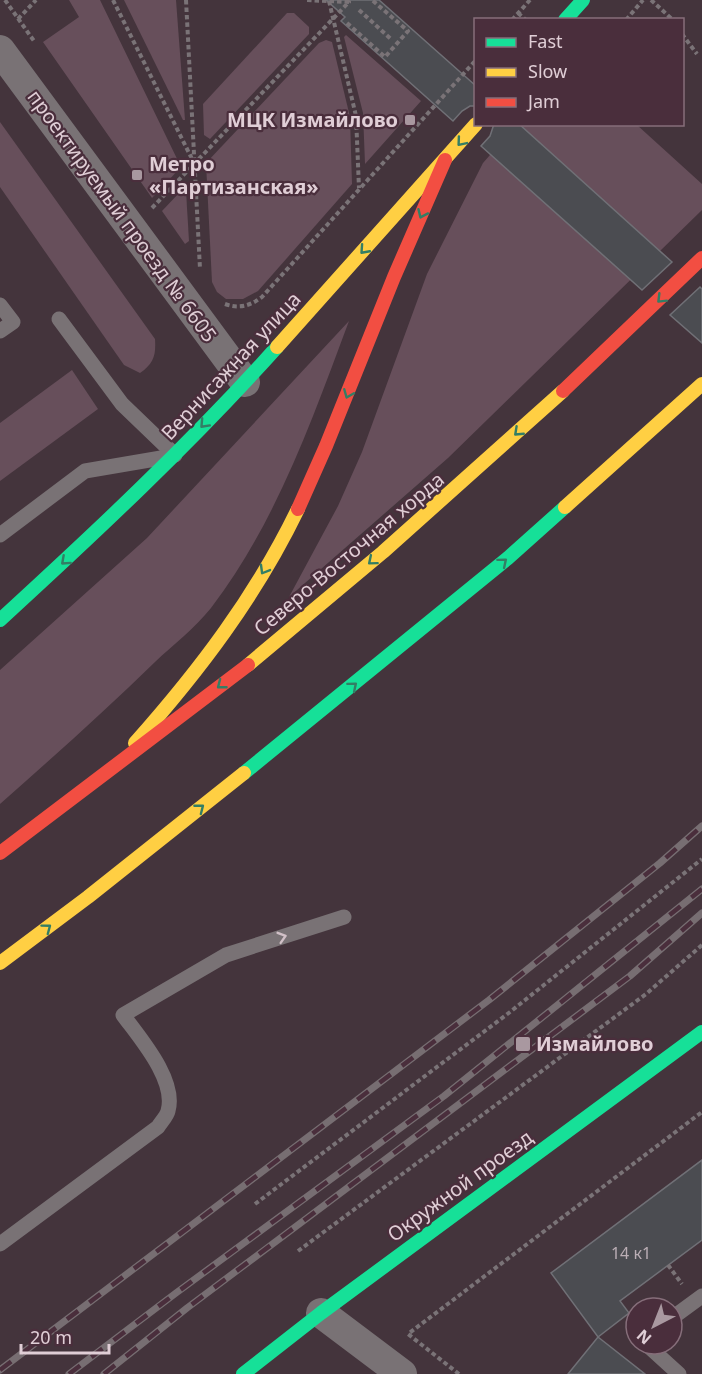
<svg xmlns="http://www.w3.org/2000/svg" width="702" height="1374" viewBox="0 0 702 1374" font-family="'Noto Sans',sans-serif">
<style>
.green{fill:#674f5b}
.building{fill:#4b4c51;stroke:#707076;stroke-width:1.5}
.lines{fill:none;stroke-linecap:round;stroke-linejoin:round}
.path{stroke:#7a7377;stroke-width:4;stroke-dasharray:4.5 3;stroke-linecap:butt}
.lane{stroke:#797275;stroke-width:15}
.street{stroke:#797275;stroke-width:30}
.fast{stroke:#16e098;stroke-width:14}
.slow{stroke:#ffcf43;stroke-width:14}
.jam{stroke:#f24e42;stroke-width:14}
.rail-casing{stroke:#776e72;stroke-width:7}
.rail{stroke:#4a2e3c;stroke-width:4.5;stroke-dasharray:14;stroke-linecap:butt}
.oneway{stroke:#337e65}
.oneway2{stroke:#d1c0c7}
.poi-dot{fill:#a998a0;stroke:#4a2e3c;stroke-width:2}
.labels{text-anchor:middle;stroke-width:4.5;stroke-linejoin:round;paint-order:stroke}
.number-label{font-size:16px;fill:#bbaeb5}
.poi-label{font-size:20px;font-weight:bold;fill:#e0ced6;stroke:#4a2e3c;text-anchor:start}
.street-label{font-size:20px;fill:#e0ced6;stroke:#4a2e3c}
</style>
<rect width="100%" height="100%" fill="#44343c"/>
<g class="green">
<path d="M69,0H100L181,167L152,198L43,42L79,17Z"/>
<path d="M124,0H176L185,120H183Z"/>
<path d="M287,13H294L309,27V34L210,139L204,135L203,104Z"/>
<path d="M346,35L421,101L365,164L363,113L344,37Z"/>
<path d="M326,40L332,42L350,117L352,184L258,291L243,299H226L217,292L212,282L206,163L319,43Z"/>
<path d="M0,122L155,339C156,355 154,363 140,373L124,365L0,187Z"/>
<path d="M516,125H637L702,184V210L448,458L289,597L338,506L362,452L427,274L483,163Z"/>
<path d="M186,191L189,241L185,244L162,211L180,192Z"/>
<path d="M349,321C312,420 276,523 211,608C195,628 173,645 155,662C105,711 53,757 0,804V670L147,538Z"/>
<path d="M72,370L98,409L0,481V423Z"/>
</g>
<g class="building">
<path d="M326,0H379L476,86V106H470L462,111L453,121L341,21L345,17Z"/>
<path d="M494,124H519L672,262L642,290L481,146L490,136Z"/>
<path d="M700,287L702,289V343L670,315Z"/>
<path d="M702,1160V1240L620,1301L629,1313L598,1337L551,1273Z"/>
<path d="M598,1337L645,1374H568Z"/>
</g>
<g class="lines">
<g class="path">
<path d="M5,0L34,41"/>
<path d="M113,0L193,161"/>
<path d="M186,0L200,269"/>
<path d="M651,0L673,20"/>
<path d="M329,1L356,116L359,188"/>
<path d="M359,10L392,40"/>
<path d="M518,13L526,20"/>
<path d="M18,19L36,0"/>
<path d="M512,20L530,0"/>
<path d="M626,20L643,0"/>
<path d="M347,23L385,57L408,31L372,0"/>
<path d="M682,34L697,54"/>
<path d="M152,208L349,2L305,0"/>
<path d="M225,304C239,309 250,306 262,297L476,60"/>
<path d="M255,1204L510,1012L702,859"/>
<path d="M298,1251L646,994L702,945"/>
<path d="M668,1265L682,1284"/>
<path d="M459,1374L408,1334L702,1112"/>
</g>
<g class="lane">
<path d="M0,305L13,322L0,331"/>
<path d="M59,319L122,404L175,455"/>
<path d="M0,535L85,471L167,457"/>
<path d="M0,1244L158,1127C161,1122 167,1116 168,1111C177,1080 139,1037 123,1015L226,955L344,917"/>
<path d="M672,1318L702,1296"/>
<path d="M646,1344L679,1374"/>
</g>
<g class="street">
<path d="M0,50L245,382"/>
<path d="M321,1313L402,1374"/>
</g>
<g class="fast">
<path d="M565,20L583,0"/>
<path d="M0,620C96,532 190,444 277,347"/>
<path d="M244,773L508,558L565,507"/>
<path d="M243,1374L321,1313L702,1032"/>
</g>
<g class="slow">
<path d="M277,347L476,124"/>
<path d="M565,507L702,384"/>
<path d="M248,665L383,552L563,391"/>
<path d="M135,743C199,671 256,596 298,509"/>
<path d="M0,963L88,897L244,773"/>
</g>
<g class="jam">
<path d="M563,391L702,258"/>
<path d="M298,509L326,446L394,277L445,160"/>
<path d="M0,853L248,665"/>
</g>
<defs>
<g id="rail">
<path d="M0,1370L489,1000L660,863L702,826"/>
<path d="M69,1374L176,1293L444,1096L702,889"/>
<path d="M104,1374L187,1308L630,976L702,913"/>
</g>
</defs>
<use href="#rail" class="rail-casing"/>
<use href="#rail" class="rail"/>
</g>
<defs><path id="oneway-chevron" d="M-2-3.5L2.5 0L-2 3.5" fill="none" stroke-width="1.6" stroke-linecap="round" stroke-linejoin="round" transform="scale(1.5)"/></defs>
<g class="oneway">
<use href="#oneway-chevron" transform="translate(461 142) rotate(130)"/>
<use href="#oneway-chevron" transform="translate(422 214) rotate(114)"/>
<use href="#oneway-chevron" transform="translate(364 250) rotate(132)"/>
<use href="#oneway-chevron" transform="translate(661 299) rotate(135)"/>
<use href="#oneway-chevron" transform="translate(348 394) rotate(112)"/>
<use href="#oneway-chevron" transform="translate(204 424) rotate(133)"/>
<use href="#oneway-chevron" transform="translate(518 432) rotate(137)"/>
<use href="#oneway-chevron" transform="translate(65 561) rotate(138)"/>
<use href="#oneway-chevron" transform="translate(372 561) rotate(140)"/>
<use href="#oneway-chevron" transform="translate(503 562) rotate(-40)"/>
<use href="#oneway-chevron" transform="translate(264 570) rotate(120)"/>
<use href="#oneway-chevron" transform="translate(221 685) rotate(142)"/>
<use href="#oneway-chevron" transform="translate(353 686) rotate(-40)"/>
<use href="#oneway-chevron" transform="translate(200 808) rotate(-38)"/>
<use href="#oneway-chevron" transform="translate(47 928) rotate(-37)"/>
</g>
<use class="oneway2" href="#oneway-chevron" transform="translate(282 937) rotate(-17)"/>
<g class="poi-dot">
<rect x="404" y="114" width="12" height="12" rx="3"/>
<rect x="131" y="169" width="12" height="12" rx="3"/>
<rect x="515" y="1036" width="16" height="16" rx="3"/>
</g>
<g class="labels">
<g class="number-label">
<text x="631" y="1259">14 к1</text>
</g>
<g class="poi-label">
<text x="398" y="127" text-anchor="end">МЦК Измайлово</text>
<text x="149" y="171">Метро<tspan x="149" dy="23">«Партизанская»</tspan></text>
<text x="536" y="1051">Измайлово</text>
</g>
<g class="street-label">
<text transform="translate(122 216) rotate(54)" y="7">проектируемый проезд № 6605</text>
<text transform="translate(231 366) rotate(-47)" y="7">Вернисажная улица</text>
<text transform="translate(349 554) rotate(-40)" y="7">Северо-Восточная хорда</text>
<text transform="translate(460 1186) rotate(-36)" y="7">Окружной проезд</text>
</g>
</g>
<rect x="474" y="18" width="210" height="108" fill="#4a2e3c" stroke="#866e7a" stroke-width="1.5"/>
<rect x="486" y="38" width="30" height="9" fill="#16e098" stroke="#866e7a" stroke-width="1.5"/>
<text x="528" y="48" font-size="18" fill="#e0ced6">Fast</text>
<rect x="486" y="68" width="30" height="9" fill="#ffcf43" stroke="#866e7a" stroke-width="1.5"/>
<text x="528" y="78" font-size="18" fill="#e0ced6">Slow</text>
<rect x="486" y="98" width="30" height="9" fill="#f24e42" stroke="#866e7a" stroke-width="1.5"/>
<text x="528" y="108" font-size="18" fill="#e0ced6">Jam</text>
<g transform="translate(654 1326) rotate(222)"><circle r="28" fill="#4a2e3c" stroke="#866e7a" stroke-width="1.5"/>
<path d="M0-4.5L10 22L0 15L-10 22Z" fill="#a998a0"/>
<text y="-9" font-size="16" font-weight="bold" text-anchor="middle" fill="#e0ced6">N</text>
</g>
<path d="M21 1344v9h88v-9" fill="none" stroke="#e0ced6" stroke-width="3"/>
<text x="30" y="1344" font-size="18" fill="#e0ced6" stroke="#4a2e3c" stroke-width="4.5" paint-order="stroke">20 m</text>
</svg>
